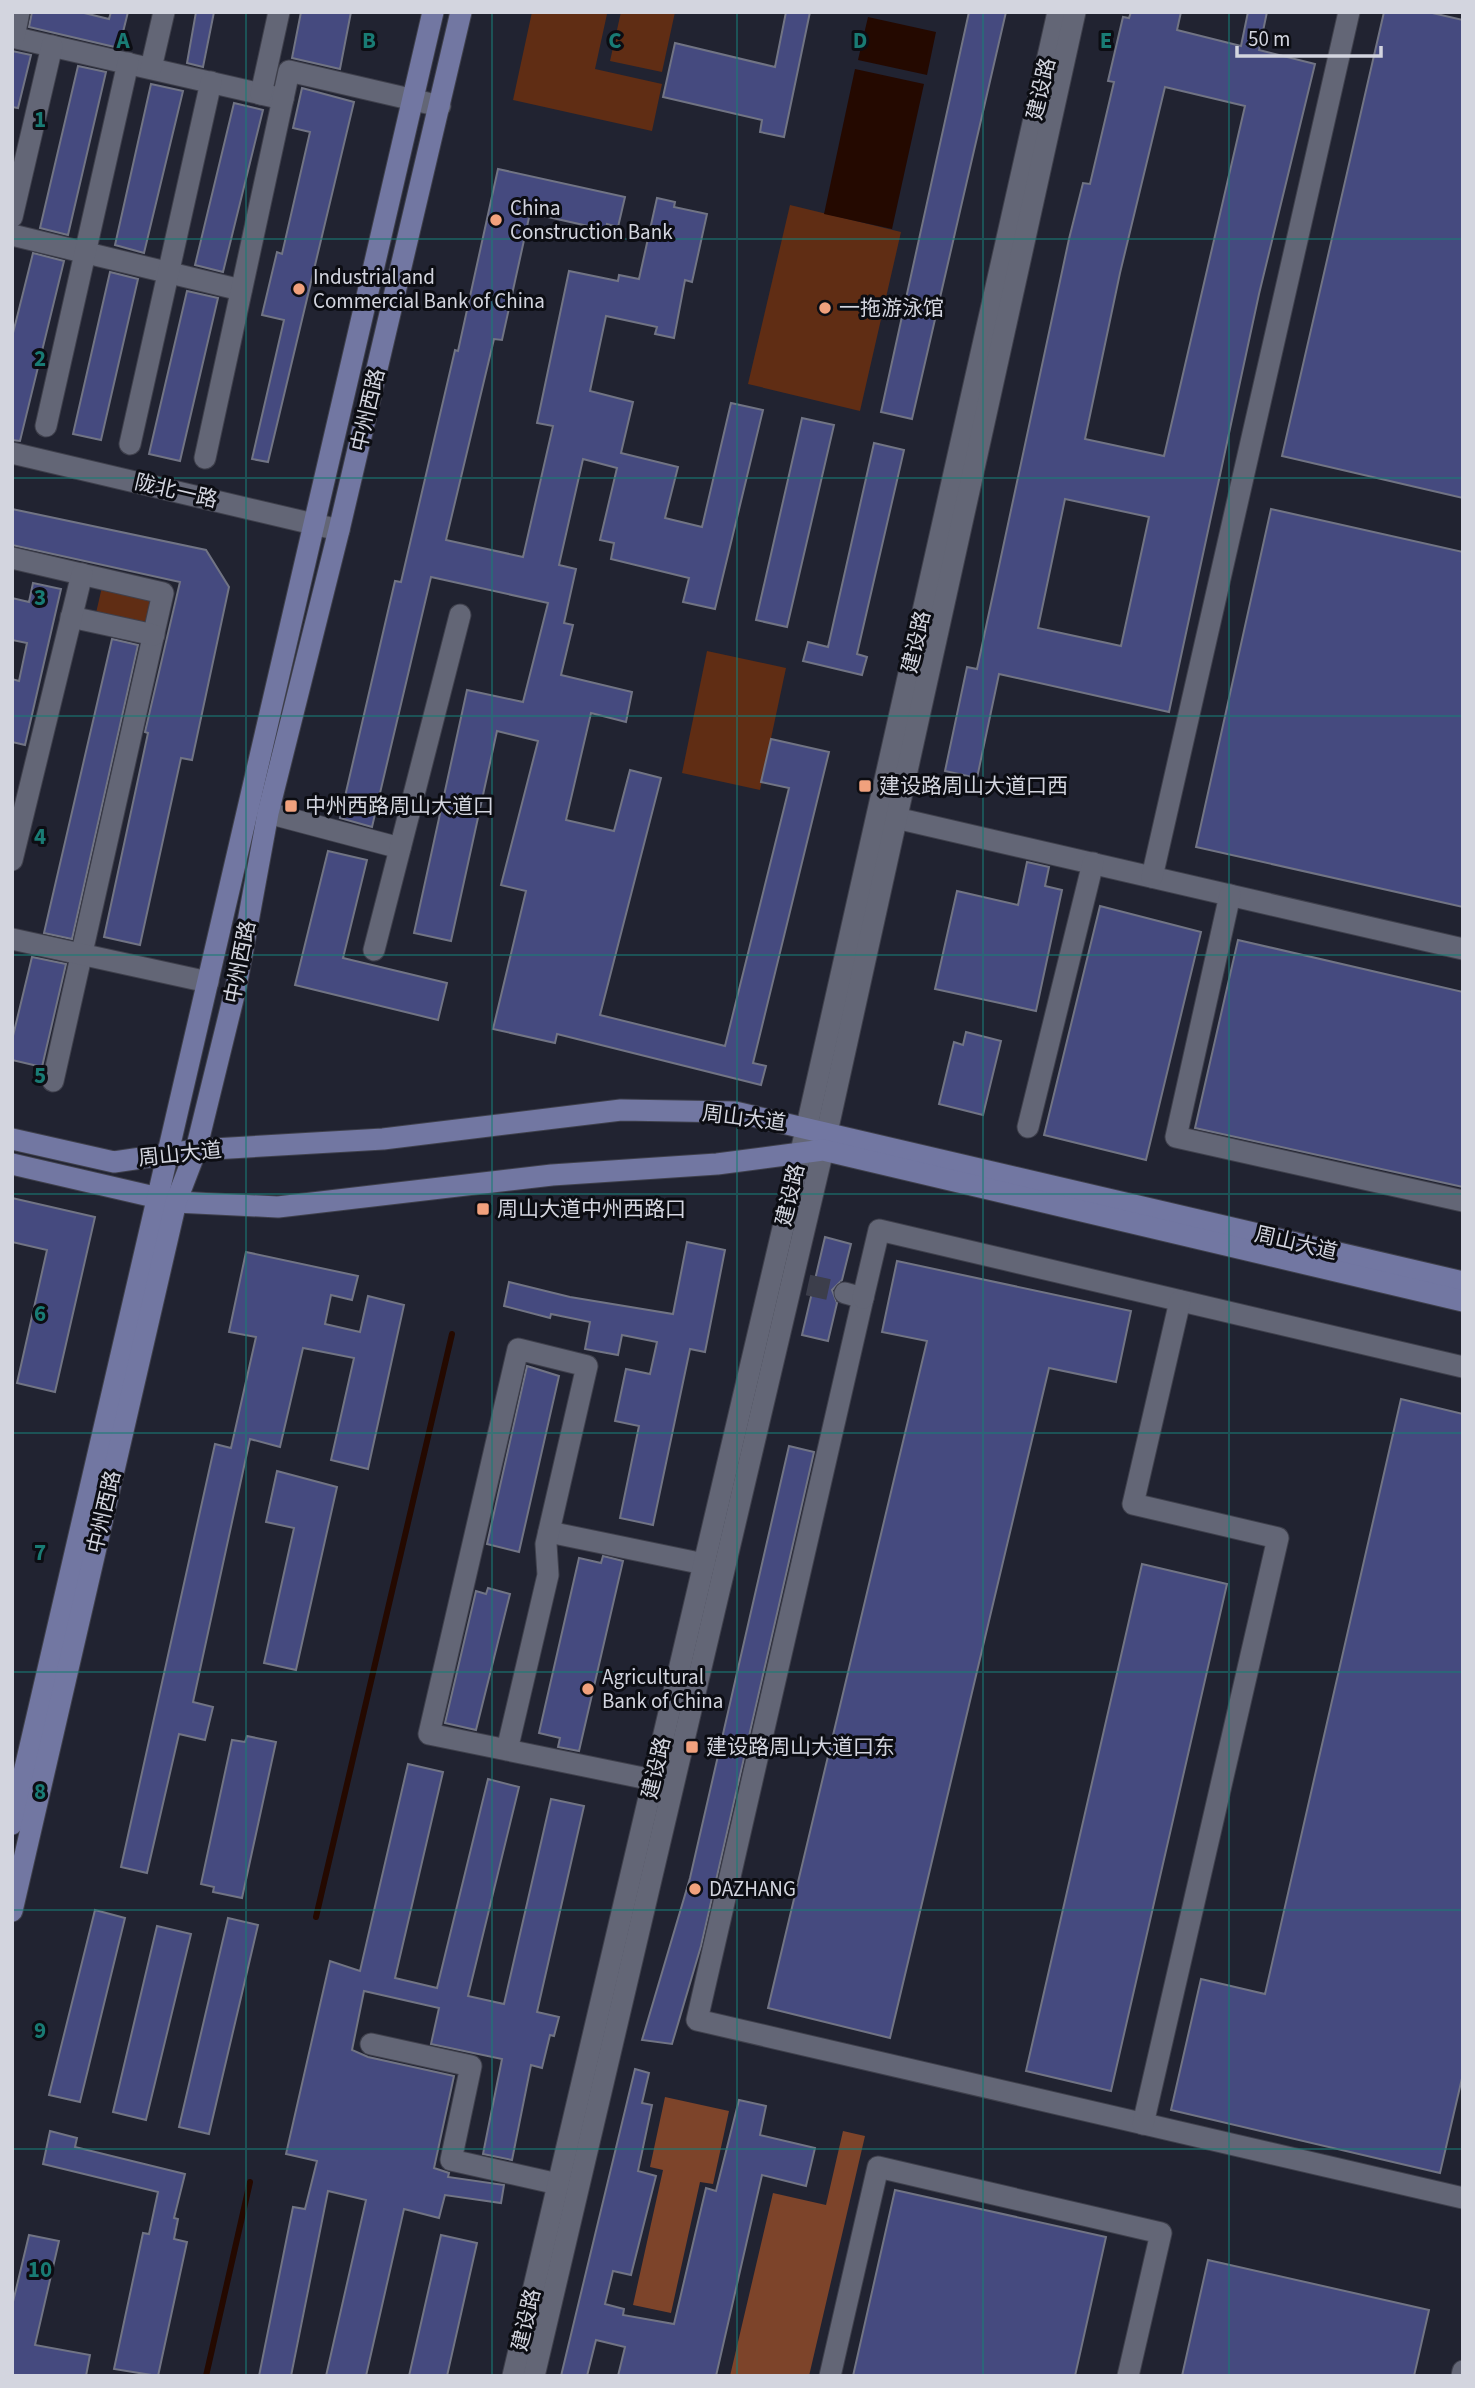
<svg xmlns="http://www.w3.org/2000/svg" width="1475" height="2388" viewBox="0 0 1475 2388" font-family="'Source Sans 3','Noto Sans SC',sans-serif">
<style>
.green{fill:#602d14}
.forest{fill:#7d442a}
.water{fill:#240900}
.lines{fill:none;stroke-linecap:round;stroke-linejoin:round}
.stream{stroke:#240900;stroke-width:6}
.building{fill:#454a7f;stroke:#717484;stroke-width:2;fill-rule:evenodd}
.minor-tunnel{stroke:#3c3e4b;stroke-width:21;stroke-dasharray:21 10;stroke-linecap:butt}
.minor-casing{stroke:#3f404c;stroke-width:23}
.major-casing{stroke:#3f404c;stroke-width:23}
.minor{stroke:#636676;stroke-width:21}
.major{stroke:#7277a2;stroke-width:21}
.grid{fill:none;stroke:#197b74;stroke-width:2;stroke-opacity:0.55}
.poi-dot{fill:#f1a17d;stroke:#0c0d13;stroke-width:2.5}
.labels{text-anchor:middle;stroke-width:6;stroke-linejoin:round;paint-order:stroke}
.street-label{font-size:21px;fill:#d3d5df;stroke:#0c0d13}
.poi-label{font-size:21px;fill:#d3d5df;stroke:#0c0d13;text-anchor:start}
.grid-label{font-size:23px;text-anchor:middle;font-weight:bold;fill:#197b74;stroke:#0c0d13;stroke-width:6;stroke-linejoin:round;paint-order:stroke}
</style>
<rect width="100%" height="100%" fill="#212331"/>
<g class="green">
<path d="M532,12L607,14L595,69L662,84L652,131L513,100Z"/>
<path d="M621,12H675L662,72L610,61Z"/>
<path d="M790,205L901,232L860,411L748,384Z"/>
<path d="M102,587L151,598L145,625L96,613Z"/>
<path d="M707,651L786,668L760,790L682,773Z"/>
</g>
<g class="forest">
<path d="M665,2097L729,2111L713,2184L700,2182L671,2313L633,2305L663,2170L650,2167Z"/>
<path d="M843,2131L865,2136L809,2376H730L773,2193L826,2205Z"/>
</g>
<g class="water">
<path d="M868,17L936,32L927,75L858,60Z"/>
<path d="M855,69L924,84L892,229L824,214Z"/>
</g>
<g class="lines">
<g class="stream">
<path d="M316,1917L452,1334"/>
<path d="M206,2376L250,2182"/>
</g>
</g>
<g class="building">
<path d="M32,12H80L109,19L111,12H128L119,48L29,27Z"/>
<path d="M196,12H214L203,67L187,63Z"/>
<path d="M301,12H351L340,69L292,58Z"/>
<path d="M786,12H810L784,137L760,132L762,120L663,97L675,43L775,67Z"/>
<path d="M969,12H1006L912,419L881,412Z"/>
<path d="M1131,12H1181L1177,30L1241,46L1248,12H1267L1259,50L1315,64L1259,294L1169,712L999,674L977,778L945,771L967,667L977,669L1069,239L1083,183L1090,184L1114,82L1108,81L1123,17L1129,18ZM1165,87L1245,106L1164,456L1085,439L1120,273ZM1065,499L1149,517L1121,646L1038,628Z"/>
<path d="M1384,12H1428L1463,20V498L1282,456Z"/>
<path d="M12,51L31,55L18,108L12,107Z"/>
<path d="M78,66L106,72L68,235L40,228Z"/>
<path d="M151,84L183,91L144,253L115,245Z"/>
<path d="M302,88L354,102L268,462L252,459L284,320L262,315L277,252L282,254L310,132L293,128Z"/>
<path d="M234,103L263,110L223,272L195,265Z"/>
<path d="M498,169L625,197L618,227L607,224L606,230L530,213L502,340L494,339L446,540L523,557L553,426L537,423L569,271L618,281L619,275L639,279L657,198L675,202L674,207L707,214L692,282L685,280L674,338L655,334L657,327L606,316L590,391L633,402L621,453L678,467L665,518L702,527L731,403L763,410L715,609L683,602L689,578L611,559L614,543L600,540L617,468L583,459L559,565L576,569L564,623L573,625L561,675L632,692L626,722L591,713L566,820L614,831L630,770L661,778L600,1015L725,1046L789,788L761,782L771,739L829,752L753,1063L766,1066L761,1085L557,1034L555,1043L493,1029L526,891L501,885L538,741L497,731L451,941L414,933L467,690L523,702L548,603L431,577L372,827L340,818L395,581L401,582L455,350L458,351Z"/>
<path d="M33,253L64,261L20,441L12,440V337Z"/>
<path d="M110,272L138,279L101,440L73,434Z"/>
<path d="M187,291L218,298L180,461L149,454Z"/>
<path d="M802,418L834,425L787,627L756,620Z"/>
<path d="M874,443L904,450L857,654L867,657L862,675L803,661L808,642L828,647Z"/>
<path d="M12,509L206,550L229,587L192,760L181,758L140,945L104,937L148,733L145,732L180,582L12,545Z"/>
<path d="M1271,509L1463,552V907L1196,847Z"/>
<path d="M33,583L61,589L25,745L12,742V679L19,681L27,643L12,640V598L29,602Z"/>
<path d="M112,639L138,645L72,939L44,933Z"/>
<path d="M328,851L367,860L343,958L447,983L438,1020L295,985Z"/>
<path d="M1027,862L1049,867L1045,886L1062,890L1036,1011L935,989L957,891L1018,905Z"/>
<path d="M1100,906L1201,932L1146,1160L1044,1135Z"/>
<path d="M1238,940L1463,992V1187L1195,1128Z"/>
<path d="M32,957L66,964L42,1067L12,1060V1040Z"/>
<path d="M966,1032L1001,1041L983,1115L939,1104L954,1042L963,1045Z"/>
<path d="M12,1198L95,1217L55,1392L17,1383L47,1250L12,1242Z"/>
<path d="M825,1237L851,1244L842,1280L832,1290L837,1303L828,1341L802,1335Z"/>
<path d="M687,1242L725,1250L705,1352L690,1349L653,1525L620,1518L639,1426L615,1421L626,1369L650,1374L657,1342L622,1335L618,1355L585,1349L590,1322L551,1314L550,1318L504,1306L509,1282L570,1297L673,1314Z"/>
<path d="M246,1252L358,1276L352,1300L331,1295L325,1324L360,1332L368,1296L404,1305L368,1469L331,1460L354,1358L303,1348L280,1447L250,1439L193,1702L213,1707L205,1740L179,1734L147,1873L121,1867L215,1444L231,1448L256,1337L229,1332Z"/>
<path d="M897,1261L1131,1311L1116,1382L1049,1368L890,2038L768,2008L927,1341L882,1332Z"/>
<path d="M527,1366L559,1376L519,1552L487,1544Z"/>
<path d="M1401,1399L1463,1414V2074L1440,2173L1171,2110L1201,1979L1265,1994Z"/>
<path d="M789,1446L814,1452L701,1946L672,2044L642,2040L690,1878Z"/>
<path d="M277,1471L337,1487L296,1670L264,1663L294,1528L266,1522Z"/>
<path d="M603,1556L623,1561L579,1751L558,1747L560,1738L539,1733L579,1558L601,1563Z"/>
<path d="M1142,1564L1227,1584L1111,2091L1026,2071Z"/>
<path d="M488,1588L510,1594L476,1730L445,1723L476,1591L486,1594Z"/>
<path d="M247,1736L276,1742L242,1898L213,1892L214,1887L201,1884L232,1740L245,1742Z"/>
<path d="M408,1764L443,1772L395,1978L437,1988L488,1779L519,1787L468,1996L504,2004L551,1799L584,1806L537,2012L559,2017L554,2036L550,2035L542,2068L531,2065L512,2160L483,2154L502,2059L431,2044L439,2008L364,1991L352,2050L368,2057L454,2076L434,2168L449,2173L448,2177L504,2185L501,2203L445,2195L439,2218L404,2209L366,2376H326L366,2200L328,2191L291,2376H259L293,2207L305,2209L317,2161L286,2154L330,1961L360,1971Z"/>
<path d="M95,1910L125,1918L80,2102L49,2095Z"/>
<path d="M228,1918L258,1925L209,2134L179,2127Z"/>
<path d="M157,1926L191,1934L146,2120L113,2112Z"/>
<path d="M635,2069L649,2073L642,2103L652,2105L638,2171L656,2176L631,2275L613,2271L605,2304L624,2309L623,2315L674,2324L706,2188L716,2191L739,2100L766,2106L760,2135L815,2148L806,2186L762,2175L716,2376H618L625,2347L596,2340L587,2376H561Z"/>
<path d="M50,2131L77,2138L75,2147L185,2174L174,2218L178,2219L174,2239L187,2242L158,2376L114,2369L143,2233L149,2234L158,2192L43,2164Z"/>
<path d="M895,2190L1106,2237L1075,2376H853Z"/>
<path d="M29,2235L59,2241L35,2345L90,2355L86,2376H12V2306Z"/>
<path d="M441,2235L477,2243L447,2376H409Z"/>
<path d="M1208,2260L1429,2310L1414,2376H1182Z"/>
</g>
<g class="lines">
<path class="minor-tunnel" d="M808,1285L845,1293"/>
<defs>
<g id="minor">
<path d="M12,37L283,99"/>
<path d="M14,37L19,12"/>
<path d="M151,68L164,12"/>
<path d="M261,94L279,12"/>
<path d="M12,217L52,46"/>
<path d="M12,235L241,290"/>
<path d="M46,426L128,63"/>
<path d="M130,444L211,82"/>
<path d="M12,453L339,530"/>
<path d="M205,458L289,71L440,106"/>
<path d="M12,558L163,593L53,1081"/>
<path d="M71,617L154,635"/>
<path d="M268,813L400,848"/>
<path d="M883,815L1463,949"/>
<path d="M12,860L82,574"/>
<path d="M1152,877L1349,12"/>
<path d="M1230,895L1176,1137L1463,1201"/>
<path d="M12,939L208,982"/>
<path d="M374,950L460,615"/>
<path d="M1028,1127L1093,863"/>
<path d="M845,1293L863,1298L697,2020L1463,2198"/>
<path d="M863,1298L879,1230L1463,1367"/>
<path d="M549,1532L704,1564"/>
<path d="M507,1750L548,1575L546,1544L587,1366L518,1349L429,1734C504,1749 578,1765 653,1780"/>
<path d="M371,2044L471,2066L451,2160L558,2184"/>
<path d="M1143,2124L1278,1538L1133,1504L1180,1301"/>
<path d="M513,2376L807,1126L1058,12"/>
<path d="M534,2376L823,1150L1075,12"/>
<path d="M830,2376L878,2167L1161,2233L1128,2376"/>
<path d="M1462,2376L1463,2371"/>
</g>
<g id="major">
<path d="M12,1139L114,1162L196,1150L383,1139L621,1110L735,1112L1463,1282"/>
<path d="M12,1164L176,1202L278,1207L552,1175L717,1164L823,1150L1463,1301"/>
<path d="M12,1824L433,12"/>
<path d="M12,1911L176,1202L196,1150L236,987L268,813L339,530L461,12"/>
</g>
</defs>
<use href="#minor" class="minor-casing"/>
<use href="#major" class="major-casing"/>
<use href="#minor" class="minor"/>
<use href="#major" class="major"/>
</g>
<path class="grid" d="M246,12V2376M492,12V2376M737,12V2376M983,12V2376M1229,12V2376M12,239H1463M12,478H1463M12,716H1463M12,955H1463M12,1194H1463M12,1433H1463M12,1672H1463M12,1910H1463M12,2149H1463"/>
<g class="poi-dot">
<circle cx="496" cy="220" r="7"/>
<circle cx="299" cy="289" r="7"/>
<circle cx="825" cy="308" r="7"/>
<rect x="858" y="779" width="14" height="14" rx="3.5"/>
<rect x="284" y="799" width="14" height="14" rx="3.5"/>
<rect x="476" y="1202" width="14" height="14" rx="3.5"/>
<circle cx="588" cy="1689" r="7"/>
<rect x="685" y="1740" width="14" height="14" rx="3.5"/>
<circle cx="695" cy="1889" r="7"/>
</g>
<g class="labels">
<g class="street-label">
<text transform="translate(1041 89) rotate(-77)" y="7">建设路</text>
<text transform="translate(368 410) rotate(-77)" y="7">中州西路</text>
<text transform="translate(176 491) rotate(13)" y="7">陇北一路</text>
<text transform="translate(916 642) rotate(-77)" y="7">建设路</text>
<text transform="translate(240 962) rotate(-79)" y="7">中州西路</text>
<text transform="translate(744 1118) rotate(7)" y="7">周山大道</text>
<text transform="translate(180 1154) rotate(-6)" y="7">周山大道</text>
<text transform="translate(790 1195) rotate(-77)" y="7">建设路</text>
<text transform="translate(1296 1243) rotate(13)" y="7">周山大道</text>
<text transform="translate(104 1512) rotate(-77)" y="7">中州西路</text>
<text transform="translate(656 1768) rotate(-77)" y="7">建设路</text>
<text transform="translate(526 2320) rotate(-77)" y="7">建设路</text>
</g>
<g class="poi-label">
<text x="510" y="215">China<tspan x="510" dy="24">Construction Bank</tspan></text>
<text x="313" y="284">Industrial and<tspan x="313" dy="24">Commercial Bank of China</tspan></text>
<text x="839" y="315">一拖游泳馆</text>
<text x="879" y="793">建设路周山大道口西</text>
<text x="305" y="813">中州西路周山大道口</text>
<text x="497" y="1216">周山大道中州西路口</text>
<text x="602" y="1684">Agricultural<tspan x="602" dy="24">Bank of China</tspan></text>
<text x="706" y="1754">建设路周山大道口东</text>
<text x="709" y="1896">DAZHANG</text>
</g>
</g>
<g class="grid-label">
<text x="123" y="48">A</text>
<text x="369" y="48">B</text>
<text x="615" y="48">C</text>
<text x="860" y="48">D</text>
<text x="1106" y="48">E</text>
<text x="40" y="127">1</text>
<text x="40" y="366">2</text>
<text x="40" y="605">3</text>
<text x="40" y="844">4</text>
<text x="40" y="1083">5</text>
<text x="40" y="1321">6</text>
<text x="40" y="1560">7</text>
<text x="40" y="1799">8</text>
<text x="40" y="2038">9</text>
<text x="40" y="2277">10</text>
</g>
<rect width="1475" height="2388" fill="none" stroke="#d3d5df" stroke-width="28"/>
<path d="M1237 46v10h144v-10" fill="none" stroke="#d3d5df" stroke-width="3.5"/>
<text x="1248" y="46" font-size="21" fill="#d3d5df" stroke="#0c0d13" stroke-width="5" paint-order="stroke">50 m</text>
</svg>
